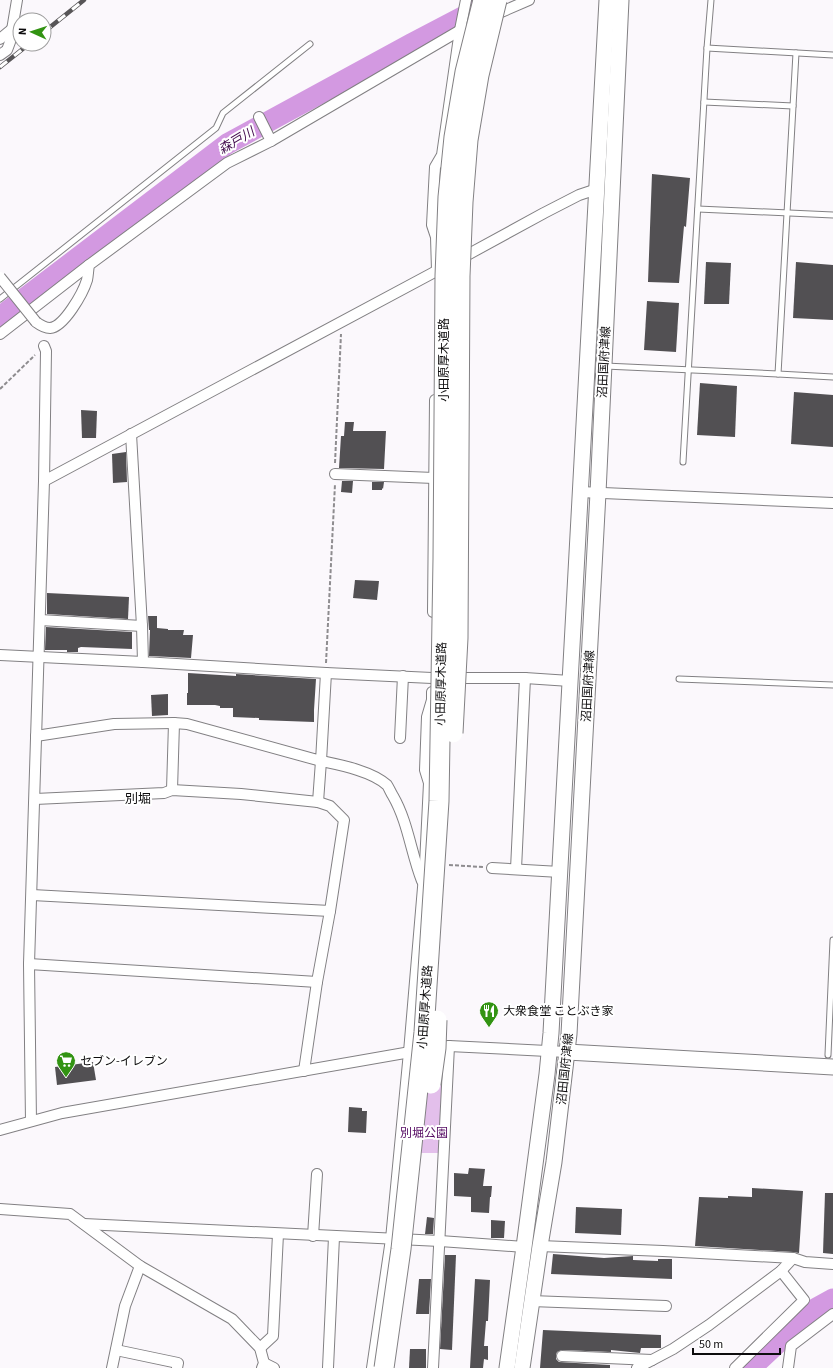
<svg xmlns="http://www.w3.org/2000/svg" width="833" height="1368" viewBox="0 0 833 1368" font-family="'Source Sans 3','Noto Sans JP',sans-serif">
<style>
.green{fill:#e3bfeb}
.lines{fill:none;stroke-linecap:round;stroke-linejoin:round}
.river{stroke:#d399e1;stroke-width:21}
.building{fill:#525053}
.lane-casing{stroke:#828083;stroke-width:7}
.street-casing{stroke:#828083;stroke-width:12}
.secondary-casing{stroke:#828083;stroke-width:17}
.path{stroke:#8e8c8f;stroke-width:2;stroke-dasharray:4 2;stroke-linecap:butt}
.lane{stroke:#fff;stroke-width:5}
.street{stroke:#fff;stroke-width:10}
.secondary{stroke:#fff;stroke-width:15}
.rail-casing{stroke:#575557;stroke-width:4.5}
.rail{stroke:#fff;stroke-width:3;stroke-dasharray:9;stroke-linecap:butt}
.street-bridge-casing{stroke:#828083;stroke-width:12;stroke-linecap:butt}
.highway-bridge-casing{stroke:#828083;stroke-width:21;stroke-linecap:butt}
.street-bridge{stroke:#fff;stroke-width:10}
.highway-bridge{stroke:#fff;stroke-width:19}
.labels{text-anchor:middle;stroke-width:4;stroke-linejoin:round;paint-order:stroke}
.street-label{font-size:12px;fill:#0d0c0d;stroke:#fff}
.poi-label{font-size:12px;fill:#0d0c0d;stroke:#fff;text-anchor:start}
.park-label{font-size:12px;fill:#540962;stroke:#fff}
.water-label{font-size:13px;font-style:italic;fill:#420c4d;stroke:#fff}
.neighbourhood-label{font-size:13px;fill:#0d0c0d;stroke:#fff}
</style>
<rect width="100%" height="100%" fill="#fbf8fc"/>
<path class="green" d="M444,1052L440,1153H405L415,1057Z"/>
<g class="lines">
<g class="river">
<path d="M0,317L227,144L411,44L495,0"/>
<path d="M751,1368L813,1310L833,1299"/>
</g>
</g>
<g class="building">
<path d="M652,174L690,178L686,227L684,226L679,283L648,282Z"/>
<path d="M706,262L731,263L729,304H704Z"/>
<path d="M796,262L833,265V320L793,318Z"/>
<path d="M647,301L679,303L676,352L644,350Z"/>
<path d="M700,383L737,386L735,437L697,435Z"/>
<path d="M794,392L833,395V447L791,444Z"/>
<path d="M81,410L97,411L96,438H82Z"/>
<path d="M345,422H354L353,431H386L384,469L339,468L341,436H344Z"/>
<path d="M126,452L127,482L113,483L112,454Z"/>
<path d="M342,481H353L352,493L341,492Z"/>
<path d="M372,482H384L383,489L382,488V490H372Z"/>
<path d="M355,580L379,581L377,600L353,598Z"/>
<path d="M47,593L129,597L128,619L47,614Z"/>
<path d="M148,616H157V628L168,629V630H184L183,635H193L191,658L149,656L150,630H149Z"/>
<path d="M46,627L132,632V649L81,647L78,648V652H67V650H45Z"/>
<path d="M188,673L236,676V674L316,679L314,710V722L259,720V718L233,717V708H220V706L215,705H187V693H188Z"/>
<path d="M168,694V715L152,716L151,695Z"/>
<path d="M93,1062L96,1080L57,1085L55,1067Z"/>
<path d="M349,1107L362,1108V1111H367L366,1133L348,1132Z"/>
<path d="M469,1168L485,1169L483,1186H492L491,1197H490L489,1213L471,1212V1197L454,1196V1173L468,1174Z"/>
<path d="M752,1188L803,1191L799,1253L793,1252L695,1246L699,1197L728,1198V1196L752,1197Z"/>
<path d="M825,1193H833V1254L823,1253Z"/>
<path d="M576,1207L622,1209L621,1235L575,1233Z"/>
<path d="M427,1217L434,1218L433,1234H425Z"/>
<path d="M491,1220L505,1221L504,1238H491Z"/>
<path d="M553,1254L604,1258L633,1256V1260L658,1261V1259H672V1279L551,1274Z"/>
<path d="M445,1255H456L452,1350L440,1349Z"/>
<path d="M419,1279H431L429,1314H416Z"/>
<path d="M475,1279L490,1280L488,1321H486L484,1346H488V1360L484,1359L483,1368H470Z"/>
<path d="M543,1330L661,1335V1348H641L640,1353L611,1350V1352L562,1350L557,1352L556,1355V1359L559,1362L610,1365V1368H540Z"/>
<path d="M410,1349H426V1368H409Z"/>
</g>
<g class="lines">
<defs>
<g id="lane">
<path d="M707,48L833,55"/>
<path d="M704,102L793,106"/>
<path d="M698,209L833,215"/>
<path d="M0,299L216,128L223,113L310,44"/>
<path d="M605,366L778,374L796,53"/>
<path d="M778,374L833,377"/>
<path d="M683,462L707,48L711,0"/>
<path d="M679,679L833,685"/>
<path d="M828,1055L833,940"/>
</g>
<g id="street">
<path d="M492,16L529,0"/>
<path d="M0,39L12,29"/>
<path d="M0,55L7,50L10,42L17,0"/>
<path d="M259,117L271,141"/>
<path d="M458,260L544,213L579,195L597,189"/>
<path d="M437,270L436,237L432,225L435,167L442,155L460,30L466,0"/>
<path d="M36,322C40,325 44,328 50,328C64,327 83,293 87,280C88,276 88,270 89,265L227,163L271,141L464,28"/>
<path d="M0,334L89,265"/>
<path d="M131,434L142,626"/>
<path d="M335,474L434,478"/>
<path d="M44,481L442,268"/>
<path d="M580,492L833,503"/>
<path d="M433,612L435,400"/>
<path d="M40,620L142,626L143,662L326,673L321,761L187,724L174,723L172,790"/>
<path d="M0,655L143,662"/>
<path d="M326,673L432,678H525L570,681"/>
<path d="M36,736L114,724L174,723"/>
<path d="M400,738L403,676"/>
<path d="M318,802L321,761C340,765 372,771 387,785C389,788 391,793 393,796C408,822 411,853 422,881"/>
<path d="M492,868L560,872"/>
<path d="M516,869L525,678"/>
<path d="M32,895L330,911L344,820L330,806L318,802L241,794L172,790L164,793L35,799"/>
<path d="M29,964L317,982"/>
<path d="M432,1049L449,1046L567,1052"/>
<path d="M304,1071L317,982L330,911"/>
<path d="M31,1121L29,964L44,481L46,351L44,346"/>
<path d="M0,1130L62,1113L416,1051"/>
<path d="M0,1209L70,1214L140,1266L232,1319L260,1348L264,1363L262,1368"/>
<path d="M84,1224L440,1241L524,1247"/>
<path d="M313,1236L317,1174"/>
<path d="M540,1246L663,1251L793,1258L805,1262L833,1264"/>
<path d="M531,1301L666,1306"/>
<path d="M260,1348L273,1336L278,1234"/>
<path d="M116,1350L178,1363L177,1368"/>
<path d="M562,1356L652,1360"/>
<path d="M264,1363L274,1368"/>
<path d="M112,1368L125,1306L140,1266"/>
<path d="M328,1368L334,1237"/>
<path d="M372,1368L391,1239L409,1052L425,864L429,783L425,770L427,717L432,700V692"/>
<path d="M433,1368L449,1046"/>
<path d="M637,1368L673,1349L709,1325L781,1271L793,1258"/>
<path d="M735,1368L804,1300L781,1271"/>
<path d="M788,1368L791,1346L833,1314"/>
</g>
<g id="secondary">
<path d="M567,1052L833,1067"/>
<path d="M507,1368L524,1247L547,1074L551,1033L607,0"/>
<path d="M522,1368L540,1246L554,1162L569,1034L598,493L621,0"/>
</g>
</defs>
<use href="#lane" class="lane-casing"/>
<use href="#street" class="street-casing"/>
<use href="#secondary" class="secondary-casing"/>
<g class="path">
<path d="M0,389L35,355"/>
<path d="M335,463L341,334"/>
<path d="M326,663L335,484"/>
<path d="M449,865L483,867"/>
</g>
<use href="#lane" class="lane"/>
<use href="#street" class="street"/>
<use href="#secondary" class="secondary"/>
<defs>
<g id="rail">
<path d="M44,32L84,0"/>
<path d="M0,67L29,44"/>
</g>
</defs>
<use href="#rail" class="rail-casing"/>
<use href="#rail" class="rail"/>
<defs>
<path id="street-bridge" d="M0,277L36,322"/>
<g id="highway-bridge">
<path d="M453,733L458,638L460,276L463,202L468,140L479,75L497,0"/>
<path d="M431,1084L436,1048L437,1020"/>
<path d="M384,1368L401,1249L424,1032L439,801L443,559L445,276L448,197L454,137L465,72L483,0"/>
</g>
</defs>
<use href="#street-bridge" class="street-bridge-casing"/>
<use href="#highway-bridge" class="highway-bridge-casing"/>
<use href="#street-bridge" class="street-bridge"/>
<use href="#highway-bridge" class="highway-bridge"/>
</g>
<defs>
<symbol id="restaurant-pin" viewBox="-11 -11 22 30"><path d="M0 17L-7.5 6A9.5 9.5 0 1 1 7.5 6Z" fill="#329312" stroke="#fff"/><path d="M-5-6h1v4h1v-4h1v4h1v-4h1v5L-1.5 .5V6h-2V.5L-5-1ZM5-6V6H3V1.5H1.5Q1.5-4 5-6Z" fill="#fff"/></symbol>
<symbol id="supermarket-pin" viewBox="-11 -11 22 30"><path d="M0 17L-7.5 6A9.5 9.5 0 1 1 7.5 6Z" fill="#329312" stroke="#fff"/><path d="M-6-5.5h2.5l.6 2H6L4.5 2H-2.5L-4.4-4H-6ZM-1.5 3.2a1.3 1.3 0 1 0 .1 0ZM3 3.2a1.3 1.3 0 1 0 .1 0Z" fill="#fff"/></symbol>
</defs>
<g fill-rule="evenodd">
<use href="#restaurant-pin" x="478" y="1000" width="22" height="30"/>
<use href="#supermarket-pin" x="55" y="1050" width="22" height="30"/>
</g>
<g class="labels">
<g class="street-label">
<text transform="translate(444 360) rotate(-90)" y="4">小田原厚木道路</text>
<text transform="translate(604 362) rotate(-87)" y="4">沼田国府津線</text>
<text transform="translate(441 684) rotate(-89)" y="4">小田原厚木道路</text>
<text transform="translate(588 686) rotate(-87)" y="4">沼田国府津線</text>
<text transform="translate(425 1007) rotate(-86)" y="4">小田原厚木道路</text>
<text transform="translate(565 1069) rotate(-84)" y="4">沼田国府津線</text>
</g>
<g class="poi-label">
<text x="503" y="1015">大衆食堂 ことぶき家</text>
<text x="80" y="1065">セブン-イレブン</text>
</g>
<g class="park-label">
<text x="424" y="1137">別堀公園</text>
</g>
<g class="water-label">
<text transform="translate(236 140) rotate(-31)" y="5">森戸川</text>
</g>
<g class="neighbourhood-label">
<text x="138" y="803">別堀</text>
</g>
</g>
<g transform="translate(32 32) rotate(273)"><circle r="19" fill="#ffffff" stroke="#9e9e9e"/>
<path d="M0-3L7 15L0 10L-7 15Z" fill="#329312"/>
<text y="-6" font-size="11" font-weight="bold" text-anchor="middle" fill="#0d0c0d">N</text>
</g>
<path d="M693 1348v6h87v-6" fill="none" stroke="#0d0c0d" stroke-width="2"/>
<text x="699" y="1348" font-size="12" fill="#0d0c0d" stroke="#ffffff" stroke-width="3" paint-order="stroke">50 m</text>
</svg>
